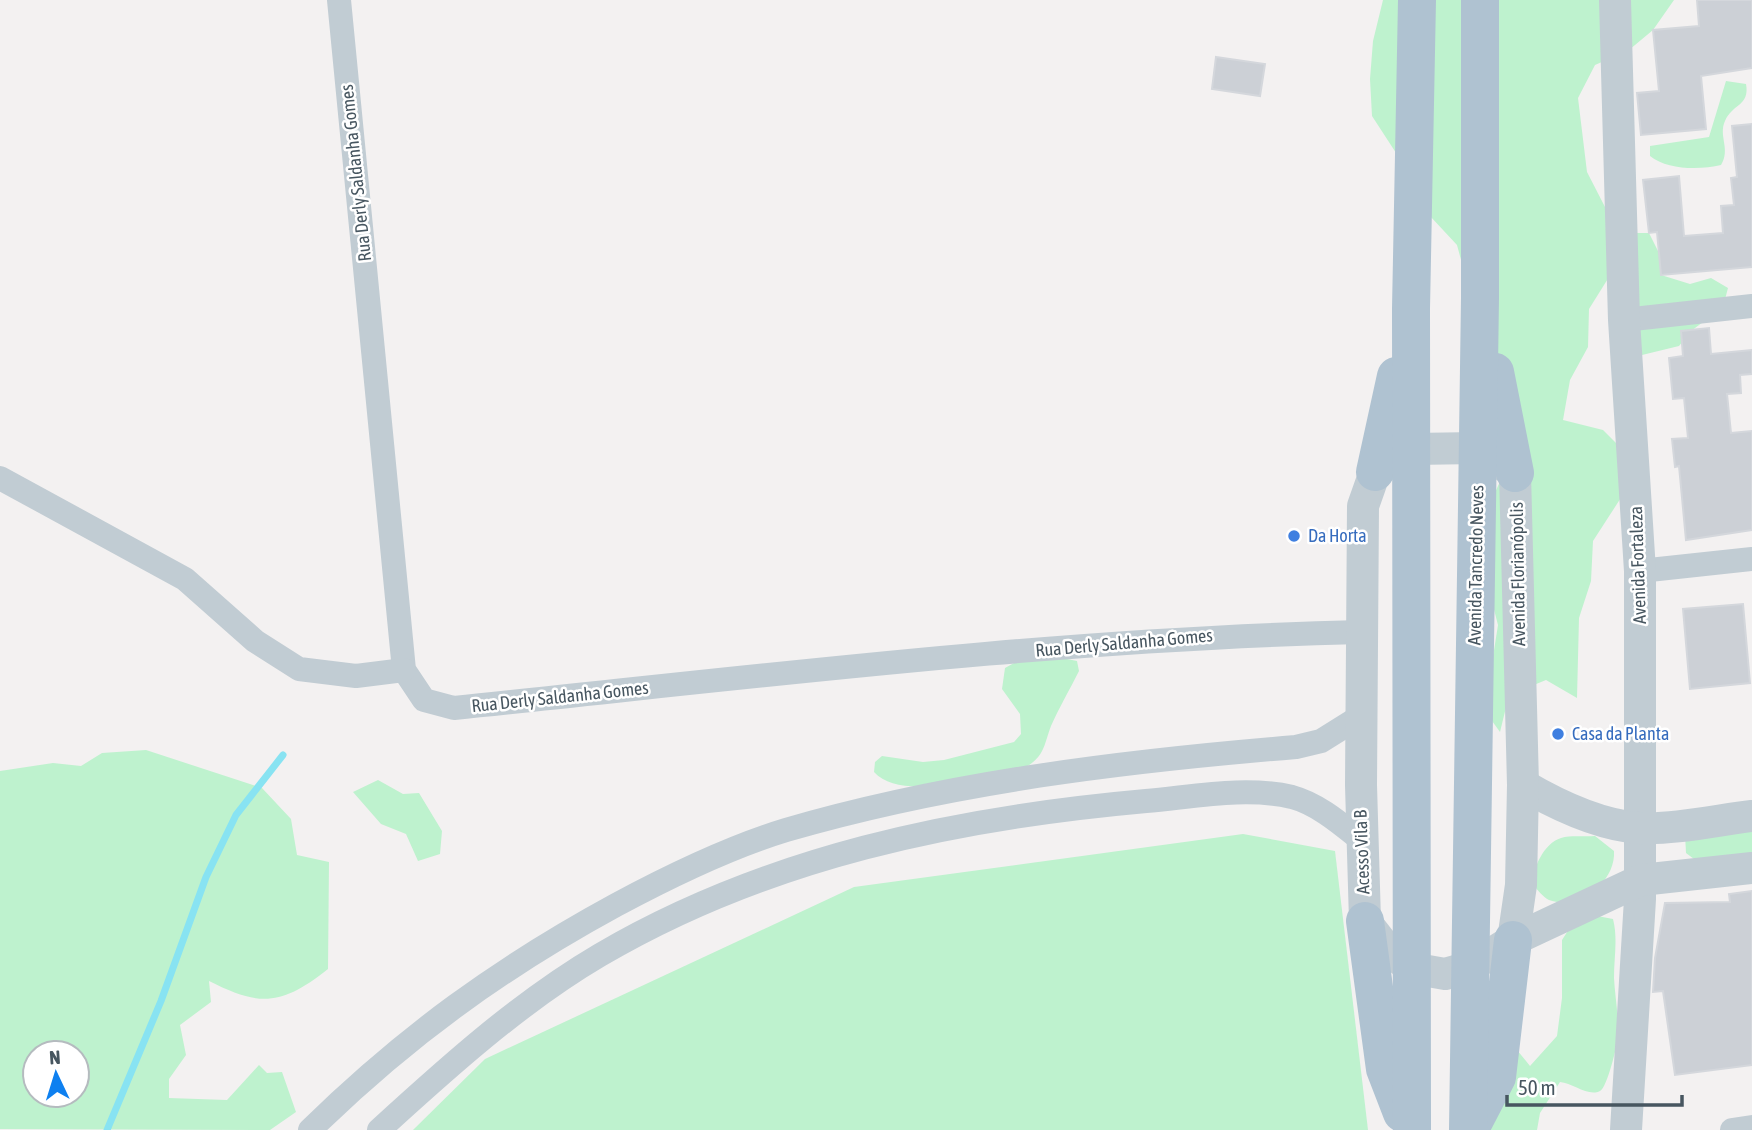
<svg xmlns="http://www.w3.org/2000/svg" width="1752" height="1130" viewBox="0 0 1752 1130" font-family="'Asap Condensed',sans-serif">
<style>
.green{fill:#bef2ce;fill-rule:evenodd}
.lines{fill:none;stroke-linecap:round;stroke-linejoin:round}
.stream{stroke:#88e3f2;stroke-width:7}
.building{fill:#ccd0d6;stroke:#d4d7dc;stroke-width:2}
.minor{stroke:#c1ccd3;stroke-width:24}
.tertiary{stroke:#c1ccd3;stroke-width:32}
.primary{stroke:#afc2d1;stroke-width:38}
.shop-dot{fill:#3f7fe0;stroke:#fff;stroke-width:2.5}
.labels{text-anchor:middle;stroke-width:5;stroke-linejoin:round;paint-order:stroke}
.street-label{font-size:18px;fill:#475660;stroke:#fff}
.shop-label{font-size:18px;fill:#366cbe;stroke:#fff;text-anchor:start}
</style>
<rect width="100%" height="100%" fill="#f3f1f1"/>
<g class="green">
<path d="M1383,0H1674L1653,30L1629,50L1595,65L1578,98L1587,172L1605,207L1615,245L1629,233H1649L1660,255L1661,275L1690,284L1711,278L1728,288L1723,307L1691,331L1679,346L1642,355L1614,269L1589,309L1588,347L1570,380L1563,420L1603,430L1626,453V490L1593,541L1591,581L1579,618L1577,698L1546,680L1509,695L1500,732L1477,700L1492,663L1498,625L1488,586L1487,510L1503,475L1467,282L1457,245L1430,216L1413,179L1372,116L1370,79L1373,41Z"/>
<path d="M1726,81L1746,84C1750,106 1732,104 1725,121C1718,136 1731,149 1721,165C1700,170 1667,170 1650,156V146L1709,137Z"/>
<path d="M1057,657L1077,661L1079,671C1070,689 1059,708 1051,726C1044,744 1045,756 1026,767C988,774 903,804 874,772L875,762L882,756L923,762L944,760L1014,742L1021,734L1020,714L1002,689L1005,668L1014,663Z"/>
<path d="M146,750L262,788L291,819L297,855L329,862L328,969C280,1007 259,1006 209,981L211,1002L180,1025L186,1055L169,1079V1098L227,1100L259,1065L267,1073L282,1072L296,1112L270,1130L0,1129V771L53,763L81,766L102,753ZM35,1053H77V1095H35Z"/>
<path d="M378,780L403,794L419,793L442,831L440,854L418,861L406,834L381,824L353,792Z"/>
<path d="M1752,823V854L1694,859L1686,853L1685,834Z"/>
<path d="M1243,834L1335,851L1368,1130H413L485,1059L854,887Z"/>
<path d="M1595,836L1614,851C1616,882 1579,911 1549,900C1543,897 1537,889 1533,885C1532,869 1544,843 1561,838C1570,835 1585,837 1595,836Z"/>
<path d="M1592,915L1613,919C1618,939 1614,957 1614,978C1615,997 1619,1017 1618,1037C1617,1046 1607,1088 1600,1091C1588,1097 1573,1083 1560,1082L1540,1113L1537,1130H1480L1517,1050L1530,1066L1557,1036L1562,998V940L1573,923Z"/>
</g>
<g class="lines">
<path class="stream" d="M107,1130L161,1001L206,877L236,815L283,755"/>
</g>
<g class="building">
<path d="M1697,0H1752V68L1701,76L1706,129L1641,135L1637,93L1659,91L1653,30L1699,26Z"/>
<path d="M1216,57L1265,64L1260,96L1212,89Z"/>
<path d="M1752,124V267L1661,275L1657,232L1649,233L1643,180L1679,176L1684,236L1723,233L1721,206L1734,205L1731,178L1737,177L1732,126Z"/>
<path d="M1709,328L1711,354L1752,350V374L1740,375L1741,393L1727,394L1731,433L1752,431V530L1686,540L1679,466L1675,467L1672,439L1688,438L1684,398L1673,399L1669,358L1683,356L1681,331Z"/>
<path d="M1743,604L1750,683L1690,689L1683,609Z"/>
<path d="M1752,891V1065L1675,1075L1663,991L1653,992L1655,958L1665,903L1730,902L1729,894Z"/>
</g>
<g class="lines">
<g class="minor">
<path d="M339,0L404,670L424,700L454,708C755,677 1057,639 1361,632"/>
<path d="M1624,320L1752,306"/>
<path d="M0,478L185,579L255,641L299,669L356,676L404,670"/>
<path d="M1640,571L1752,559"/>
<path d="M310,1130C405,1037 500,968 616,905C670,876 727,848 786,830C951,782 1125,761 1296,747L1321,741L1361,716"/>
<path d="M379,1130C448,1067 520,1002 600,955C767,857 956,818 1146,801C1193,797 1245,786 1292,797C1318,804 1341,824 1361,840"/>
<path d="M1732,1130L1752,1127"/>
</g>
<g class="tertiary">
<path d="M1615,0L1624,320L1640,571V899L1626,1130"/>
<path d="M1523,785C1557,805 1600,825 1639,828C1673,830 1718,820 1752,816"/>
<path d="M1513,940L1521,885L1523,785L1515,473L1478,448L1412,449L1375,472L1363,506L1361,785L1365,921L1386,948L1411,968L1445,974L1470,967L1513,940L1641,880L1752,868"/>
</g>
<g class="primary">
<path d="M1495,372L1515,473"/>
<path d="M1375,472L1396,376"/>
<path d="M1365,921L1385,1069L1402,1113"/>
<path d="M1472,1125L1497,1077L1513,940"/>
<path d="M1412,1130L1411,309L1417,0"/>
<path d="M1468,1130L1480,298V0"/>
</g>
</g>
<g class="shop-dot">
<circle cx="1294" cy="536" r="7"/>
<circle cx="1558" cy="734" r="7"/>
</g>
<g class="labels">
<g class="street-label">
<text transform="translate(356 173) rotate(-96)" y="6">Rua Derly Saldanha Gomes</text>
<text transform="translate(1476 565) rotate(-89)" y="6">Avenida Tancredo Neves</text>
<text transform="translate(1638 565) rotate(-92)" y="6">Avenida Fortaleza</text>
<text transform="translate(1518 574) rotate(-91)" y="6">Avenida Florianópolis</text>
<text transform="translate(1124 643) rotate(-5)" y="6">Rua Derly Saldanha Gomes</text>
<text transform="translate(560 697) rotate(-6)" y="6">Rua Derly Saldanha Gomes</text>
<text transform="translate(1362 852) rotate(-92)" y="6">Acesso Vila B</text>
</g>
<g class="shop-label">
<text x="1308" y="542">Da Horta</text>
<text x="1572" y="740">Casa da Planta</text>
</g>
</g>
<g transform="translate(56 1074) rotate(356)"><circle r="33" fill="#ffffff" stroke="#b5bbbf" stroke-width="2"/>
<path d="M0-5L12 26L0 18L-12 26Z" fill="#0e80f0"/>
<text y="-10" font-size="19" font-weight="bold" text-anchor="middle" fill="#475660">N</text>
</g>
<path d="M1507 1095v10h175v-10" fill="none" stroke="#475660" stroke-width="3.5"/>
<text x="1518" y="1095" font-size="21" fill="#475660" stroke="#ffffff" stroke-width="5" paint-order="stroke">50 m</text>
</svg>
